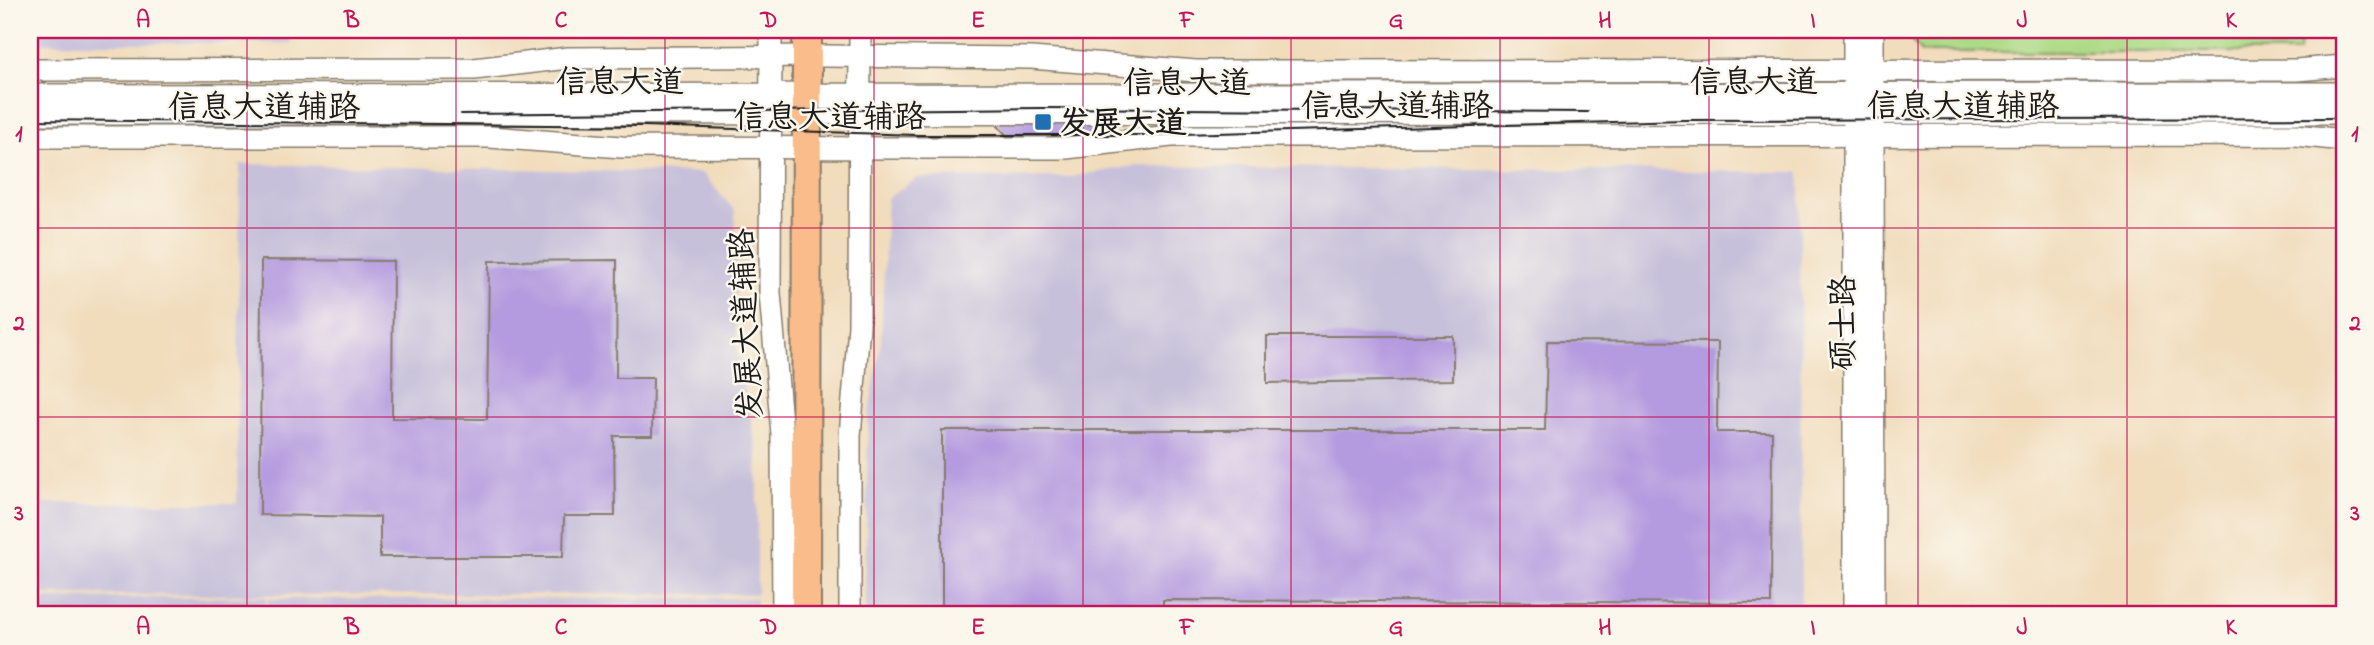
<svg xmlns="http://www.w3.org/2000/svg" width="2374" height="645" viewBox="0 0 2374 645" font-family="'Indie Flower','LXGW WenKai TC',sans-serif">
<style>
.industrial{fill:#c6c0da}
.green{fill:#adda86;stroke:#647b51;stroke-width:2}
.building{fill:#b49adf}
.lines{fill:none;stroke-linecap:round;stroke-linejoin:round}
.minor-casing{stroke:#867c6c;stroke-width:24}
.major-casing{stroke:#867c6c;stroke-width:32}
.minor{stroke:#fff;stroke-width:21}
.major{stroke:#f9bc8a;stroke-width:28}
.tram{stroke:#1c1c1c;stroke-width:2}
.grid{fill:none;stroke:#c2185b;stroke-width:2;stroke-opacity:0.55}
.poi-dot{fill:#1f6fb2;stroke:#fbf7ec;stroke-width:2.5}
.labels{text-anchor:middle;stroke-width:5;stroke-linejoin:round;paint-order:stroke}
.street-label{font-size:32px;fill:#1c1c1c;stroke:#fbf7ec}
.poi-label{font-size:32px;font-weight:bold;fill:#1c1c1c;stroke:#fbf7ec;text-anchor:start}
.neatline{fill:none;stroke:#c2185b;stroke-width:2.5}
.grid-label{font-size:23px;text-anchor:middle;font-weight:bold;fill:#c2185b}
</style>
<rect width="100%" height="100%" fill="#fbf7ec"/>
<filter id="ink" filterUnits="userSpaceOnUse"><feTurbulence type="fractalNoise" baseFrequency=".0143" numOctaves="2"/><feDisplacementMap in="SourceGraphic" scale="14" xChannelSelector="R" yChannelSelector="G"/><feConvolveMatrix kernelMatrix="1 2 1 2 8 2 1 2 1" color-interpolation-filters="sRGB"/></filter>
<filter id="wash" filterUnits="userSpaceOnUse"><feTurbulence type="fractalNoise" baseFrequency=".00686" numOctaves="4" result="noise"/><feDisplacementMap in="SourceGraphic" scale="28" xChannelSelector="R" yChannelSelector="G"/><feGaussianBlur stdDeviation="1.57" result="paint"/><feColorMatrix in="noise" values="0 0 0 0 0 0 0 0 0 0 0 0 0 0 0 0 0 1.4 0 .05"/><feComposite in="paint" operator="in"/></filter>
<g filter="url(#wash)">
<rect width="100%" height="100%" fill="#f1dcbc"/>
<g class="industrial">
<rect x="30" y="30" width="261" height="13"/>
<path d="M240,164L702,173L735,211L736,346L757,450V594L30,595V503H237Z"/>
<path d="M1134,166L1800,172L1801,615H865L868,419L881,343L887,198L917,178L1069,177Z"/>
<path d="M266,597V615H30V599Z"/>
<path d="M756,598V615H268V599Z"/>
</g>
<path class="green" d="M1903,30H2300L2299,52H1921Z"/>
<g id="blocks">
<g class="building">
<path d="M998,113H1109V125L1097,140L1010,139L998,126Z"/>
<path d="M261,260L393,261L392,418L487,419L489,261L617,260L616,378H653L652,436H614L615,516H564L563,557H380V517L260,515Z"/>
<path d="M1267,336H1453V380L1267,383Z"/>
<path d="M1547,341L1718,342L1717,432H1772L1771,603L1163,600V615H942V430H1545Z"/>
<path d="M287,612L409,613V615H287Z"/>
<rect x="531" y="613" width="94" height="2"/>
</g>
</g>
</g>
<g filter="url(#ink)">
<use href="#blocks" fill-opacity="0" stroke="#867c6c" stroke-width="2"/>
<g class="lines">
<defs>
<g id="minor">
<path d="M771,30L770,293L782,434L783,615"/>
<path d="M1854,30V84"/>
<path d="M30,70L474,69L568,58L825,56L1031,58L1196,71L2296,70L2344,66"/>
<path d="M1873,85V30"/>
<path d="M30,95L2344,93"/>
<path d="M30,114L2344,113"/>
<path d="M1854,123V615"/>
<path d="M1873,124L1874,615"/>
<path d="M30,137H490L622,147L902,148H1066L1171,136L2295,135L2344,140"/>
<path d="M850,615V436L859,326L860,30"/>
</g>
<path id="major" d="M806,615L807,30"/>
</defs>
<use href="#minor" class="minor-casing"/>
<use href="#major" class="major-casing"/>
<use href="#minor" class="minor"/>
<use href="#major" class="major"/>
<g class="tram">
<path d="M461,114L1043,108L1588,112"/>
<path d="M30,120L644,126L917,135H1146L1684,120L2344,118"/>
</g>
</g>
</g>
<path class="grid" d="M247,30V615M456,30V615M665,30V615M874,30V615M1083,30V615M1291,30V615M1500,30V615M1709,30V615M1918,30V615M2127,30V615M30,228H2344M30,417H2344"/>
<rect class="poi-dot" x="1034" y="113" width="18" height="18" rx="3.5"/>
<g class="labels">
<g class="street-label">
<text x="620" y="92">信息大道</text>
<text x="1754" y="92">信息大道</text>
<text x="1187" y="93">信息大道</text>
<text x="1397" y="116">信息大道辅路</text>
<text x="1963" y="116">信息大道辅路</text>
<text x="264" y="117">信息大道辅路</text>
<text x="830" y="127">信息大道辅路</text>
<text transform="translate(1842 323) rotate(-90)" y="11">硕士路</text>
<text transform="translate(745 324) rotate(-93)" y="11">发展大道辅路</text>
</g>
<g class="poi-label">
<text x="1059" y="133">发展大道</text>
</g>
</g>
<rect width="2374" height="645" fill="none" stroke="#fbf7ec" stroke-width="77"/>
<rect x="38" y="38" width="2298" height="568" class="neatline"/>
<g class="grid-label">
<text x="143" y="27">A</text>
<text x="352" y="27">B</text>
<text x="561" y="27">C</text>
<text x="769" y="27">D</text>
<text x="978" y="27">E</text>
<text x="1187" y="27">F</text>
<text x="1396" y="27">G</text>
<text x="1605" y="27">H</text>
<text x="1813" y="27">I</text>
<text x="2022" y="27">J</text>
<text x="2231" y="27">K</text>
<text x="19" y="141">1</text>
<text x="2355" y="141">1</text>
<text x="19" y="330">2</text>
<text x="2355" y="330">2</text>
<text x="19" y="520">3</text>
<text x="2355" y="520">3</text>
<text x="143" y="634">A</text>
<text x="352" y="634">B</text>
<text x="561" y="634">C</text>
<text x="769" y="634">D</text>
<text x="978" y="634">E</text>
<text x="1187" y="634">F</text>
<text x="1396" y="634">G</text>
<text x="1605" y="634">H</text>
<text x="1813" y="634">I</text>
<text x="2022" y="634">J</text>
<text x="2231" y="634">K</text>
</g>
</svg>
